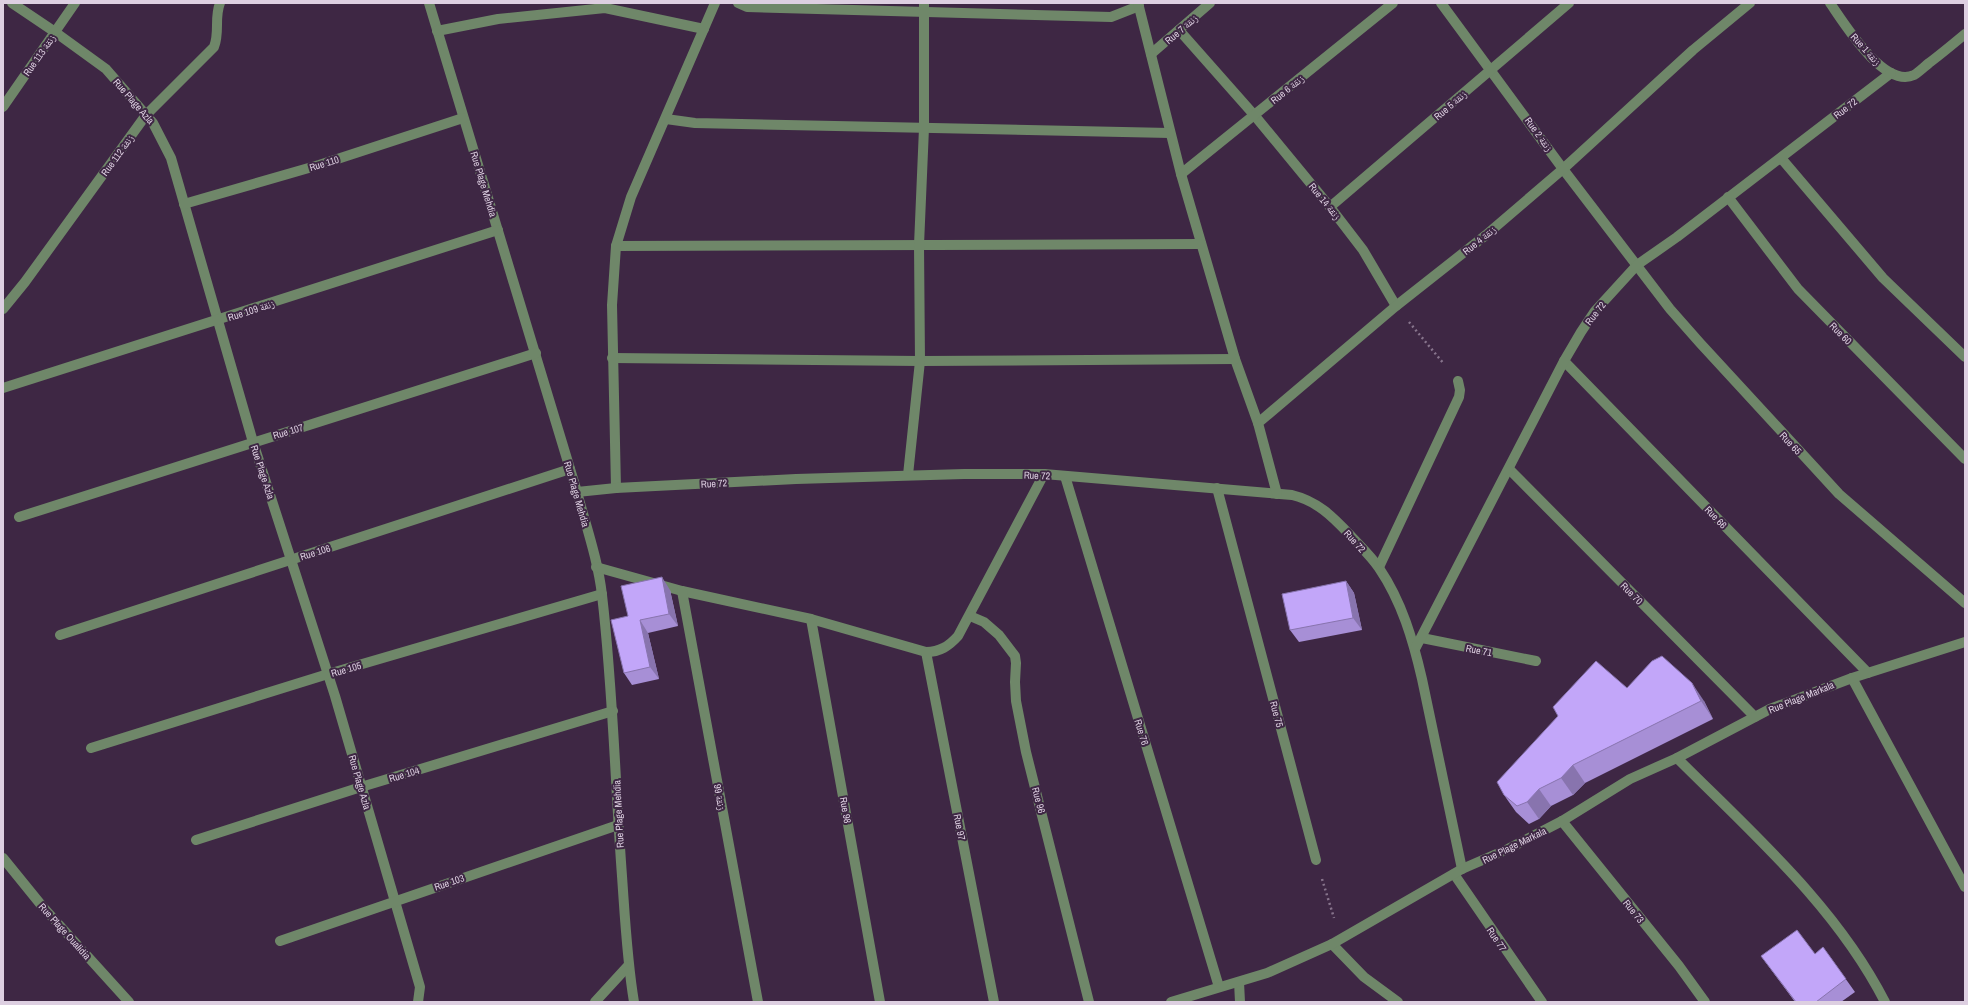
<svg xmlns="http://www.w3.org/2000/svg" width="1968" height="1005" viewBox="0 0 1968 1005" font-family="'Archivo Narrow','Noto Naskh Arabic',sans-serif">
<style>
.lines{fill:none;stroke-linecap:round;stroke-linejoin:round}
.path{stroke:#87748c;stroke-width:2.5;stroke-dasharray:2 3;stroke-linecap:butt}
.minor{stroke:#6f8769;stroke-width:10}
.wall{fill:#a78fd6}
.shaded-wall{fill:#8874ae}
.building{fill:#c2a6f9;stroke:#8874ae}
.labels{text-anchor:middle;stroke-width:4;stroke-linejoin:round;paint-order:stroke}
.street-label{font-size:10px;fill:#ddcfe1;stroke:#3e2744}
</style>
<rect width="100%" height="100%" fill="#3e2744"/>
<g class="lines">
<g class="path">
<path d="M1409,322L1444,364"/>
<path d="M1322,879L1334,918"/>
</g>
<g class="minor">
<path d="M12,3L55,32L106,69L153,123L171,158L253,442L335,696L420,987L418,1002"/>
<path d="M429,3L577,492C586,526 598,560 602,595C613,688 615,782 622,876C625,918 627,960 634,1002"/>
<path d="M738,3L747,7L1111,17L1139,6"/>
<path d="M1138,3L1181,174L1235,359L1258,423"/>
<path d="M1441,3L1563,169L1670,309L1700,343L1839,494L1965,603"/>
<path d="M1830,3C1844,23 1884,89 1914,75C1919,72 1924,67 1929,63C1941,54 1953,44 1965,34"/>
<path d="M1179,30L1255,116L1330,207L1363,250L1396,306"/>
<path d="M437,31L498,19L605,8L704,29"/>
<path d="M1151,54L1210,3"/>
<path d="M3,107L75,3"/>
<path d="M666,119L695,123L1170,133"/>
<path d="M1781,158L1883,278L1965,357"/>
<path d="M1181,174L1393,3"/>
<path d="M1728,197L1798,289L1965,459"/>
<path d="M184,204L319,165L463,118"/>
<path d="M1330,207L1569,3"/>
<path d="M616,246L1201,244"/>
<path d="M3,309L25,282L146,115L214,47C220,32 214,18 220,3"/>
<path d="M612,358L920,361L1235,359"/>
<path d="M1564,361L1868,673"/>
<path d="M3,388L498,230"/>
<path d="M1509,469L1755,717"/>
<path d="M908,475L920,361L919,245L924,128V3"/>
<path d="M1065,476L1219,987"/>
<path d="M616,488L612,305L616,246L631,197L715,3"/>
<path d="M1217,488L1316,860"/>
<path d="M577,492L616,488L796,479L964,474H1044L1292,495C1317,501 1332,516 1349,534C1359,545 1371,556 1379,568C1402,602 1413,640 1422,679L1462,869"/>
<path d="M1277,494L1258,423L1396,306L1486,235L1563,169L1693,50L1750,3"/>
<path d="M19,517L536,353"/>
<path d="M596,567L682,591L811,619L926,652C940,652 949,646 958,636L1044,474"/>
<path d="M1379,567L1459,397L1460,390L1458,381"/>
<path d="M682,591L758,1002"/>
<path d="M970,616L984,622L999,635L1015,656L1016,663L1015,682L1016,701L1026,752L1089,1002"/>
<path d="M811,619L880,1002"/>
<path d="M60,635L570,469"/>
<path d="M1422,638L1536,661"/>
<path d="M1415,649L1564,361L1581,332L1595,311L1637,265L1677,237L1891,73"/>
<path d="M926,652L994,1002"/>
<path d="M1852,678L1965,887"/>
<path d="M91,748L328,674L602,594"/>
<path d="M1677,758C1752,833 1836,906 1885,1002"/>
<path d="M1562,821L1679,966L1705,1002"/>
<path d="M196,840L361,787L613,711"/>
<path d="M3,858L42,906L129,1002"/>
<path d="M1454,874L1542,1002"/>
<path d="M280,941L618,825"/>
<path d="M1332,944L1364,977L1398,1002"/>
<path d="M1239,982L1240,1002"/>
<path d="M595,1002L628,966"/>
<path d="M1171,1002L1267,973L1332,944L1462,869L1508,849L1562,821L1630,779L1677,758L1770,709L1852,678L1965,642"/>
</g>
</g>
<g class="wall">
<path d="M1346,581L1354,593L1362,630L1299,642L1290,630Z"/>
<path d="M670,590L678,626L648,633L659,679L632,685L624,673L628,616Z"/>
<path d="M1627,688L1704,701L1713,719L1585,783L1573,795L1551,806L1539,819L1529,824L1516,812L1504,795Z"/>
<path d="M1823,947L1855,992L1841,1002H1795L1761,956L1815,954Z"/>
</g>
<g class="shaded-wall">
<path d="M662,577L670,590L678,626L669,614Z"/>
<path d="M1346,581L1354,593L1362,630L1353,618Z"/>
<path d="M640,620L648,633L659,679L650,667Z"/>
<path d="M1692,683L1704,701L1713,719L1701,701Z"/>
<path d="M1573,765L1585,783L1573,795L1561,778Z"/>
<path d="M1539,789L1551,806L1539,819L1527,802Z"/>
</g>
<g class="building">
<path d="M662,577L669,614L640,620L650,667L624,673L611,620L628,616L621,586Z"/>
<path d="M1346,581L1353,618L1290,630L1282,594Z"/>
<path d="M1662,656L1692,683L1701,701L1573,765L1561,778L1539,789L1527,802L1517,806L1504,795L1497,782L1558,716L1553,707L1596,661L1627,688L1652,661Z"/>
<path d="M1797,930L1815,954L1823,947L1846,979L1816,1002H1796L1761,956Z"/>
</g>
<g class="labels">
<g class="street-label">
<text transform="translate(1181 29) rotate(-41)" y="4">Rue 7 زنقة</text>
<text transform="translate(1866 49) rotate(48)" y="4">Rue 1 زنقة</text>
<text transform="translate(39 55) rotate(-55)" y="4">Rue 113 زنقة</text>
<text transform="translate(1287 89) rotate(-39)" y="4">Rue 6 زنقة</text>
<text transform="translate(134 101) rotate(49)" y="4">Rue Plage Azla</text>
<text transform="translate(1450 105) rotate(-41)" y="4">Rue 5 زنقة</text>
<text transform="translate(1845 108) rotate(-38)" y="4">Rue 72</text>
<text transform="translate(1539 134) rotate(54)" y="4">Rue 2 زنقة</text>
<text transform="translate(117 155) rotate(-54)" y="4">Rue 112 زنقة</text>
<text transform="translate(324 163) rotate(-17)" y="4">Rue 110</text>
<text transform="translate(484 184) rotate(73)" y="4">Rue Plage Mehdia</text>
<text transform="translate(1325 201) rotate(51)" y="4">Rue 14 زنقة</text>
<text transform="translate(1479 240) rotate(-39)" y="4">Rue 4 زنقة</text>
<text transform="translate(251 310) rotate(-18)" y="4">Rue 109 زنقة</text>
<text transform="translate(1595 313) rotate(-52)" y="4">Rue 72</text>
<text transform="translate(1841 333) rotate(45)" y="4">Rue 60</text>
<text transform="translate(288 431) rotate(-17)" y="4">Rue 107</text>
<text transform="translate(1791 443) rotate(47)" y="4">Rue 65</text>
<text transform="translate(263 472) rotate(72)" y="4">Rue Plage Azla</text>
<text transform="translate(1037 475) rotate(2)" y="4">Rue 72</text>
<text transform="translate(714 483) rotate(-3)" y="4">Rue 72</text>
<text transform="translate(577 494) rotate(74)" y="4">Rue Plage Mehdia</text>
<text transform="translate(1716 517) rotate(46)" y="4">Rue 66</text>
<text transform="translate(1355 541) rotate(48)" y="4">Rue 72</text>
<text transform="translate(315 552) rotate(-18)" y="4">Rue 106</text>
<text transform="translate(1632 593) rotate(45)" y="4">Rue 70</text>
<text transform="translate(1479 650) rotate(11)" y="4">Rue 71</text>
<text transform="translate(346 669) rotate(-16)" y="4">Rue 105</text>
<text transform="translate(1801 697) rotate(-22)" y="4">Rue Plage Markala</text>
<text transform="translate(1277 714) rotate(75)" y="4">Rue 75</text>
<text transform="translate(1142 732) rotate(73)" y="4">Rue 76</text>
<text transform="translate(404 774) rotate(-17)" y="4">Rue 104</text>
<text transform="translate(360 782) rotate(74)" y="4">Rue Plage Azla</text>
<text transform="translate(720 797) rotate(80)" y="4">زنقة 99</text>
<text transform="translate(1039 800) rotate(75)" y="4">Rue 96</text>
<text transform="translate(846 810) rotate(80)" y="4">Rue 98</text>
<text transform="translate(618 814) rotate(-93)" y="4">Rue Plage Mehdia</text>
<text transform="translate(960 827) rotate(79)" y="4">Rue 97</text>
<text transform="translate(1514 845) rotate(-26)" y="4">Rue Plage Markala</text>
<text transform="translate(449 882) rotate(-19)" y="4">Rue 103</text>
<text transform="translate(1634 911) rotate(51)" y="4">Rue 73</text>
<text transform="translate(65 931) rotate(48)" y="4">Rue Plage Oualidia</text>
<text transform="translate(1497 939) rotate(56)" y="4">Rue 77</text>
</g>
</g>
<rect width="1968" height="1005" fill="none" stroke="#ddcfe1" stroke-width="8"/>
</svg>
